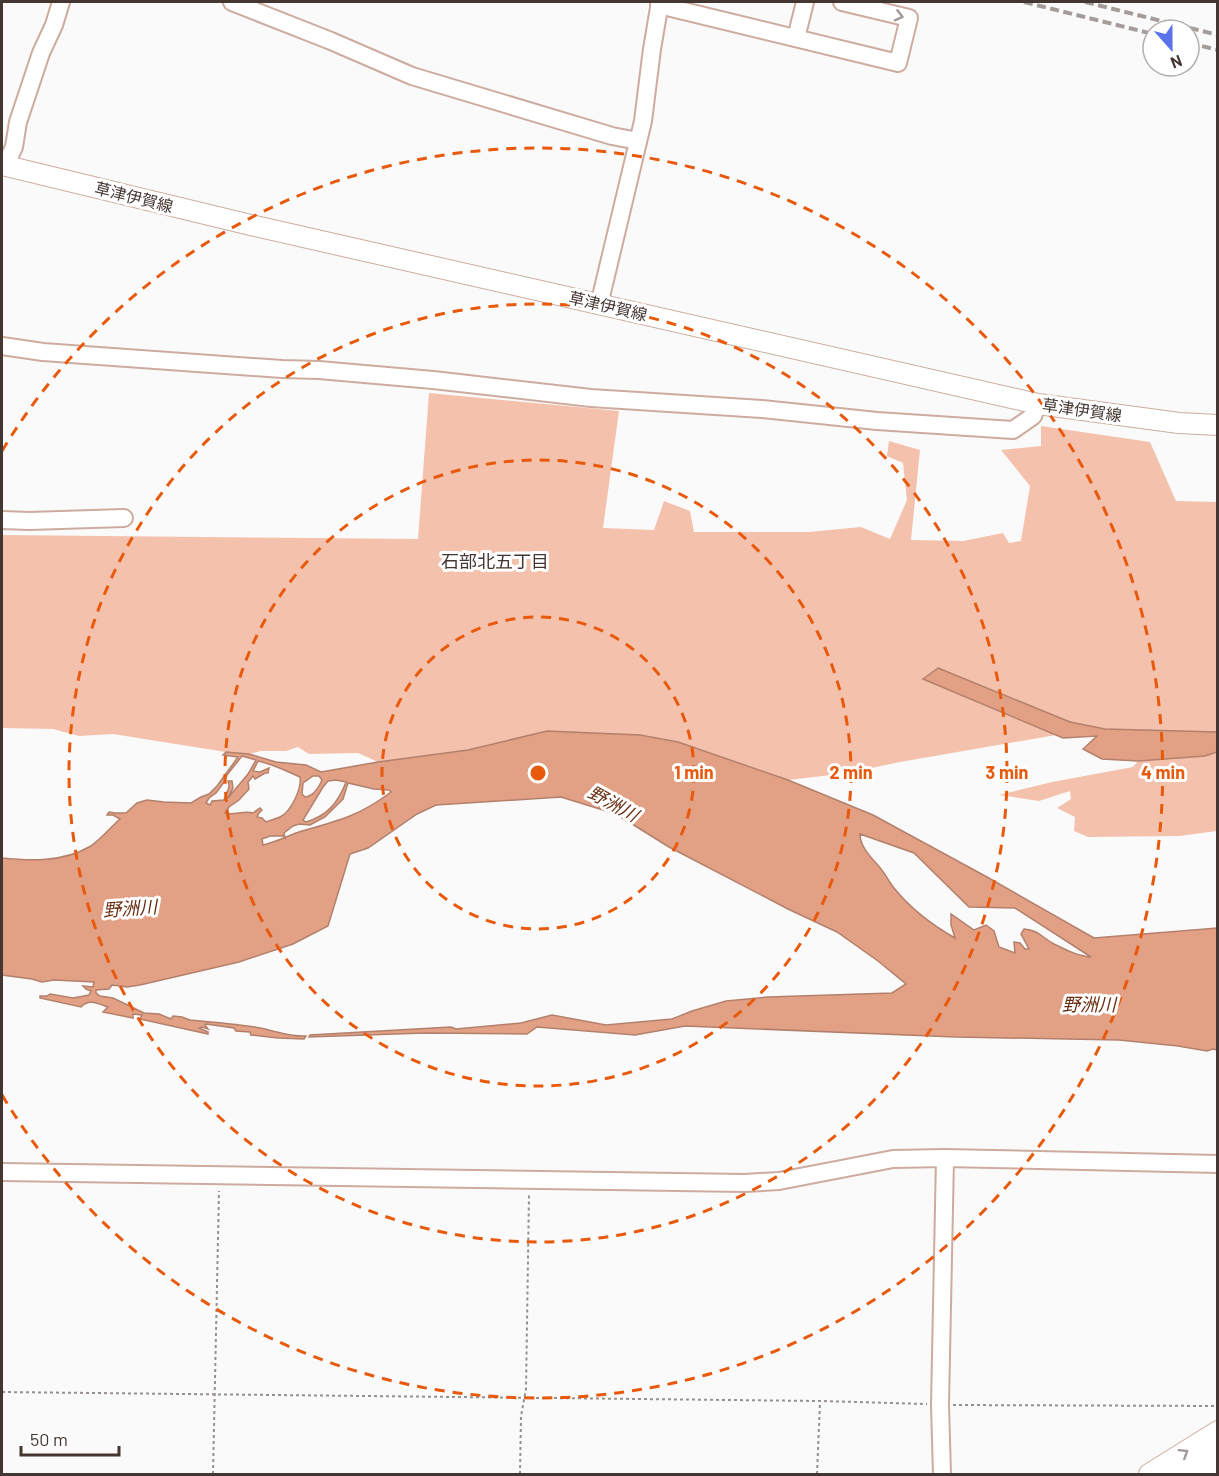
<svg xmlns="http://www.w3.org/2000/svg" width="1219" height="1476" viewBox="0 0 1219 1476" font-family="Barlow,'Noto Sans JP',sans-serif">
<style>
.green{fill:#f4c1ad}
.water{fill:#e2a085;stroke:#b3806c;stroke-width:1.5;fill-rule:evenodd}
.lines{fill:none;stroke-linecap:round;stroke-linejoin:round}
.minor-casing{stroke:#cdac9f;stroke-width:20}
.major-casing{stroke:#cdac9f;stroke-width:22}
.highway-casing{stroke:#cdac9f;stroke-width:26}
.path{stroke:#968f8c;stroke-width:2;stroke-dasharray:3 3;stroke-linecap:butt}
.minor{stroke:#fff;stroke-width:16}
.major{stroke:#fff;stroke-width:20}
.highway{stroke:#fff;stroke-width:22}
.rail{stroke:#a39c99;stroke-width:4;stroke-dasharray:9 4.5;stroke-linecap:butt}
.oneway{stroke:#a29a98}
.ring{fill:none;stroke:#e8590c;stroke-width:3;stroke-dasharray:10 8}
.labels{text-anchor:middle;stroke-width:6;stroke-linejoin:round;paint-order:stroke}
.street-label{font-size:16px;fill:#443631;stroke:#fff}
.neighbourhood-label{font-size:18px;fill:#443631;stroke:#fff}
.water-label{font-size:18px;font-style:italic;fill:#692e11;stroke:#fff}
.centre{fill:#e8590c;stroke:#fff;stroke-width:3}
.ring-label{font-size:18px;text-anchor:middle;font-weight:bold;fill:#e8590c;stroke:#fff;stroke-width:6;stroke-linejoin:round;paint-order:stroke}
</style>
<rect width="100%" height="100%" fill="#fafafa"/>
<g class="green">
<path d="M429,393L619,411L603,528L654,530L664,501L690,511L694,532H809L861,527L890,539L907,500L903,463L887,456L889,441L920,450L911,540L963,541L1003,533L1009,543L1021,541L1030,486L1001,450L1041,446V426L1150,442L1176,501L1217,502V732L1105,729L1070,722L938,668L924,679L1056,735L900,762L848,773L788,780L678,742L640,735L547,731L468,750L378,762L358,753L309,754L298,747L286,751H261L249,754L226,752L113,734L79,736L53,729L2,728V535L418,539Z"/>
<path d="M1217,752V831L1179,836L1088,837L1074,831L1075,817L1057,808L1071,799L1070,791L1039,801L999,795L1052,782L1133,767L1138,761L1205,756Z"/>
</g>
<g class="water">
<path d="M938,668L1070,722L1105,729L1217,732V752L1205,756L1138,761L1102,759L1083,749L1097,736L1063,738L923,679Z"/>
<path d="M547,731L640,735L678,742L788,780L873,815L987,877L1094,938L1217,928V1050L1213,1049L1207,1051L1178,1046L1119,1040L956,1037L685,1026L635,1035L537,1027L527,1034L425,1033L309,1037L310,1035L451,1027L456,1029L521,1023L552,1015L606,1025L672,1019L692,1011L726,1001L768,997L892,993L906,984L878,961L837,932L788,909L669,847L616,814L561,797L436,805L417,814L368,848L350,854L328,926L293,944L239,962L140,985L127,987L112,985L109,989L96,990V993L100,996L113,998L144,1013L159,1014L171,1019L173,1016L182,1017L190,1020C212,1022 234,1024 255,1027C273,1030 289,1037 306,1036L304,1039L278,1038L251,1035L250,1032L236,1031L234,1028L206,1024L205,1025L208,1029L202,1027L199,1028L208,1032V1034L140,1019L142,1015L133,1014V1018L103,1012L108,1007C99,1004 89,998 81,1007L40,998V996H47L50,994L73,998L89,995L91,991L86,989L83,986L93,987L94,982L54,980L42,982L32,979L2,975V858C30,861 63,862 89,847C98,842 111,827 120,819L113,815H107L109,812L115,813H126L137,803L147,800L164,802L191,803L201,797L209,794L217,786L238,757L223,755L226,752L249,754L276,762L306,765L321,772L378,762L468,750ZM242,756L256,760L248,774L228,798L233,788L232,781H228C231,789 226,792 224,800L212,801L210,805L206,803L209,798L216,793L225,781L227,775ZM258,761C273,764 286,771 300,777C302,788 291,812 280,817C276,819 270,820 266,822L262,818L257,817L259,813L262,810L260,808L253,813C244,810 233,816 225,813L229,807L239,800L249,789L248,782L253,776L255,779L265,773H268L269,768L260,772L253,771ZM313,776H319L322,780C319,787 314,796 305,797L302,794L303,783ZM336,780L346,782C338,803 327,816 306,822L303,820L323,787L328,781ZM348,783L374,789L389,790L391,792C361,815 338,821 302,831C289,835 277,842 263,845L262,839L270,836H283L285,838L284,833L293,826L299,824L310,825L325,817L343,799ZM860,834L914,853L969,907L1015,908L1091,957C1078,956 1066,950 1054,944C1041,937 1039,930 1024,929L1021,934L1029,949H1025L1020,943L1014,942L1015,953L999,947L994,931L986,925L974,930L951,914V925L955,938C932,925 911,909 894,888C889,882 886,875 881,869C873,859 860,848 860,834Z"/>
</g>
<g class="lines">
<defs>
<g id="minor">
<path d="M232,2L331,41L412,76L612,136L638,141"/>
<path d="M659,5L898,63L909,18L842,2"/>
<path d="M796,38L805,2"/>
<path d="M5,166L14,147L18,122L41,53L54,25L61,2"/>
<path d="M599,305L643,121L652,49L660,2"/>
<path d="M2,346L43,352L282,369L319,370L433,380L591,398L762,409L877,421L1013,430L1033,416L1038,404"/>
<path d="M2,520L29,521L124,518"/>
<path d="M2,1172L745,1183L779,1181L893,1159L945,1158L1218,1164"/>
<path d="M942,1474L940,1405L945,1158"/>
</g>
<g id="major">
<path d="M2,165L255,226L1038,404L1179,423L1218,425"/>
<path d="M1149,1474L1218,1431"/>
</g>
<g id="highway">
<path d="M1180,1474L1201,1466L1218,1454"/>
<path d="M1216,1474H1218"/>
</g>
</defs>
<use href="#minor" class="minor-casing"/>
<use href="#major" class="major-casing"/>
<use href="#highway" class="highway-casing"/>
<g class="path">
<path d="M2,1392L820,1401L927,1404"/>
<path d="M953,1405L1218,1406"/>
<path d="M213,1474L219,1191"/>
<path d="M520,1474L521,1416L526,1389L529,1194"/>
<path d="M817,1474L820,1402"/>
</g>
<use href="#minor" class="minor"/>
<use href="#major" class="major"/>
<use href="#highway" class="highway"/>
<g class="rail">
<path d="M1024,2L1153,34"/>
<path d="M1085,2L1218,35"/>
<path d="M1189,43L1218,50"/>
</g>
</g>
<defs><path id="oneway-chevron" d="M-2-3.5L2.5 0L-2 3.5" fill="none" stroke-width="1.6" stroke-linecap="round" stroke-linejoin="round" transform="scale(1.5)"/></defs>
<g class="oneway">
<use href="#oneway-chevron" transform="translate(899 16) rotate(14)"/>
<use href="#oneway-chevron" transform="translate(1184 1453) rotate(-32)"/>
</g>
<g class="ring">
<circle cx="538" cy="773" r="156"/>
<circle cx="538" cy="773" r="313"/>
<circle cx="538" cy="773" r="469"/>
<path d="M2 451A625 625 0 1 1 2 1095"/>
</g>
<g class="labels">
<g class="street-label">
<text transform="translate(134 197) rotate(14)" y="6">草津伊賀線</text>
<text transform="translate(608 306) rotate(13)" y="6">草津伊賀線</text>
<text transform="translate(1082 410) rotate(8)" y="6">草津伊賀線</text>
</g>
<g class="neighbourhood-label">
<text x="495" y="568">石部北五丁目</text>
</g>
<g class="water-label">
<text transform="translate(613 804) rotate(29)" y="6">野洲川</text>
<text transform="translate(130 909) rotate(-4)" y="6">野洲川</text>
<text x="1089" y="1011">野洲川</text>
</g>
</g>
<circle cx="538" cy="773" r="9" class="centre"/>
<g class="ring-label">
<text x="694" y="779">1 min</text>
<text x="851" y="779">2 min</text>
<text x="1007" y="779">3 min</text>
<text x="1163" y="779">4 min</text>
</g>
<rect width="1219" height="1476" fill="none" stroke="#443631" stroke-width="6"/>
<g transform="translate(1171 48) rotate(159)"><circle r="28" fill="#ffffff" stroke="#b4afad" stroke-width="1.5"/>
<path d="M0-4.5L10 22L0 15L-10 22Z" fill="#5a73ea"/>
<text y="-9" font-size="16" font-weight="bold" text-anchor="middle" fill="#443631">N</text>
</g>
<path d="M21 1446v9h98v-9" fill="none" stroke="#443631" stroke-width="3"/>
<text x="30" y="1446" font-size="18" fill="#443631" stroke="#ffffff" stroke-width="4.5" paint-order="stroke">50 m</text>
</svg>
